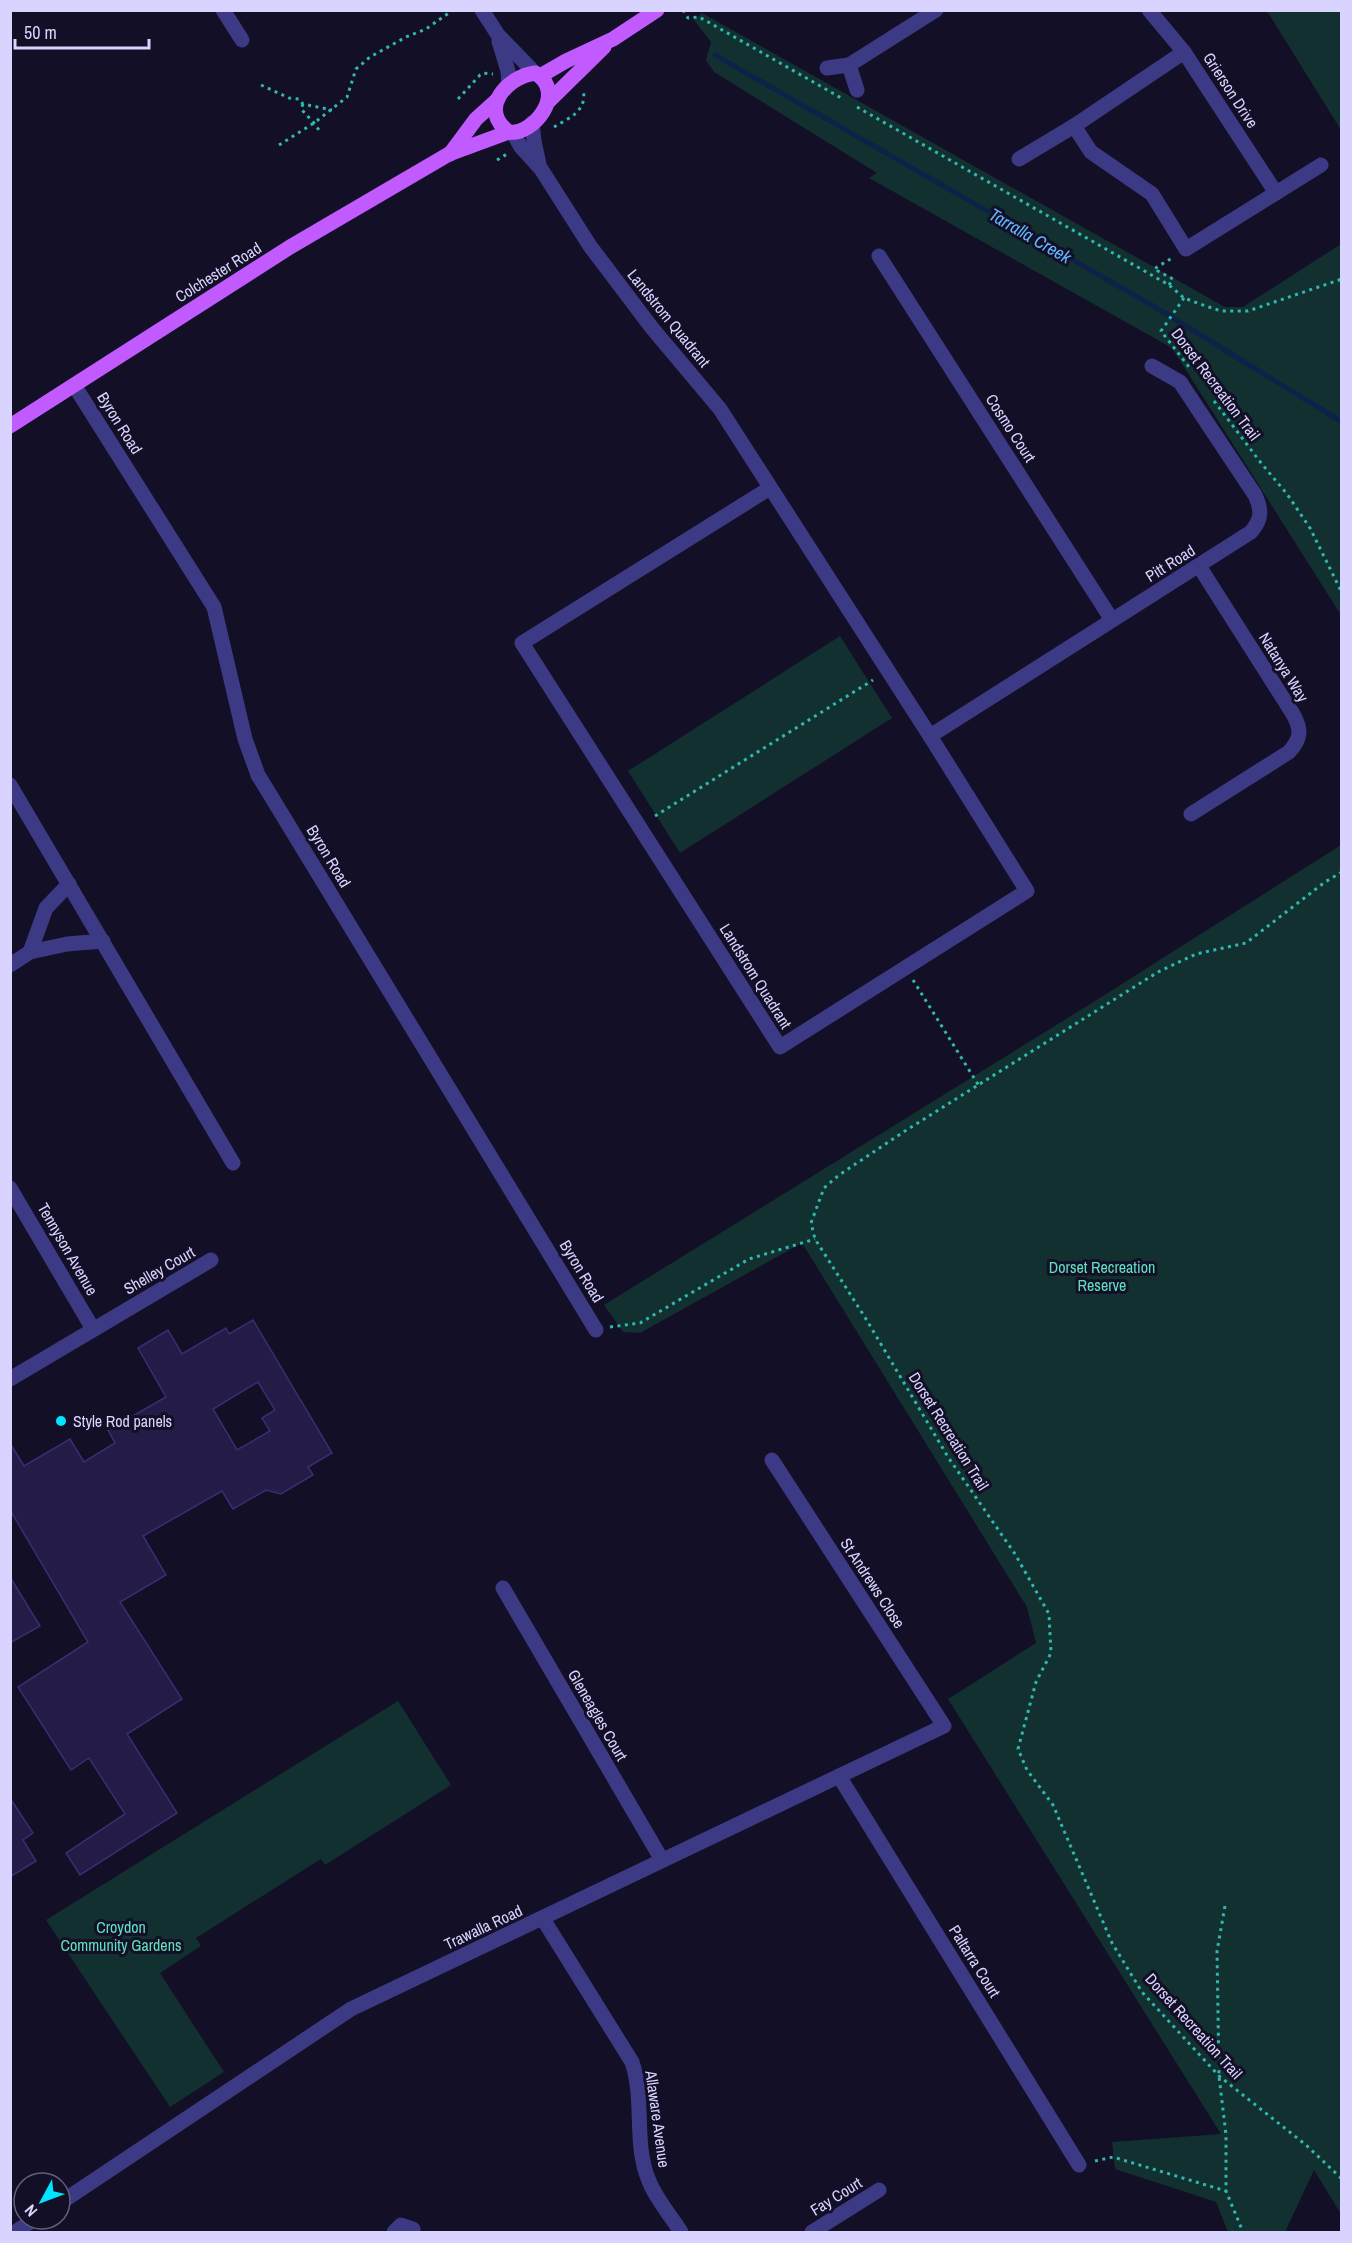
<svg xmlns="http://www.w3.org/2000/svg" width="1352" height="2243" viewBox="0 0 1352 2243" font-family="'Archivo Narrow',sans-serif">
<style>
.green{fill:#12302f}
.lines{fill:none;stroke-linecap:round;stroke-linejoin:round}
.stream{stroke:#0c2248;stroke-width:5}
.building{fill:#241b47;stroke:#3b2d73;stroke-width:1.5;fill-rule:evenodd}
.path{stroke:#2fb8b0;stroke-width:3;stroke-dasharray:3 4.5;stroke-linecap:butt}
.minor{stroke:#3d3a85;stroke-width:15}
.major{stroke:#c25bff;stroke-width:15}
.poi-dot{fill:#00e5ff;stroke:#130f26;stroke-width:2}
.labels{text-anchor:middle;stroke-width:6;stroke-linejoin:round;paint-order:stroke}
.street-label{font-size:16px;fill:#d9d4ff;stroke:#130f26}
.park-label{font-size:16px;fill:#5fe0c0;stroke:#130f26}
.poi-label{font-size:16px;fill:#d9d4ff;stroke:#130f26;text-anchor:start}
.water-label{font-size:18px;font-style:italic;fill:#62b6ff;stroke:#130f26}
</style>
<rect width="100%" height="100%" fill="#130f26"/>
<g class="green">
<path d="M1267,11H1341V130Z"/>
<path d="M702,13L1225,307H1243L1341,244V615L1172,348L869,178L877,173L714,72L706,60L711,42L694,20Z"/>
<path d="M840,636L892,718L680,853L628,771Z"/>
<path d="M1341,845V2214L1314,2170L1285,2232H1228L1216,2202L1115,2169L1112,2142L1221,2134L948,1699L1036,1643L1027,1607L802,1243L640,1333L623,1332L604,1305L1095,1001Z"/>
<path d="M398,1701L451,1785L325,1865L321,1859L196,1938L201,1946L160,1973L224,2072L170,2107L46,1920Z"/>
</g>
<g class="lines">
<path class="stream" d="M715,55L1155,307L1342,422"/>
</g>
<g class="building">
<path d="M253,1320L332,1453L308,1467L313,1475L281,1494L266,1490L233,1509L222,1491L143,1536L166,1575L120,1602L182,1699L127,1734L177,1813L80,1875L66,1853L125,1814L89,1758L71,1770L18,1687L88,1642L10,1510V1443L24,1466L70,1439L84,1462L115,1443L108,1430L166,1397L138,1348L168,1330L182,1354L226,1328L229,1334ZM258,1382L275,1410L262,1418L270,1431L237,1450L213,1409Z"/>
<path d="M10,1577L40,1626L10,1643Z"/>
<path d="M10,1798L33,1833L23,1840L36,1861L10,1877Z"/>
</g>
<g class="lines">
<g class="path">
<path d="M683,10L688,18L699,17L710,23L843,99"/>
<path d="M261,85L289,98L299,99L303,104L332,110"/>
<path d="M458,99L480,75L483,73L493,74"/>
<path d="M303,104L301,109L314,123L321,133"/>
<path d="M857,107L1169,285L1184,298L1200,304L1221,311H1248L1342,279"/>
<path d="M554,127C569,118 588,111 583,89"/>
<path d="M279,145L314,123L347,97L356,69L370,57L406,37L426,29L453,10"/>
<path d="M497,160L507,154"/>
<path d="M1169,285L1173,279L1154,269L1172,258"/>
<path d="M1184,298L1161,331L1189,367"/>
<path d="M1214,401L1261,463L1287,494L1310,528L1342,593"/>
<path d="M655,816L873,680"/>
<path d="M1342,872L1325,882L1246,943L1196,954L1158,972L905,1131L839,1175L824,1188L811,1223L815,1239L866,1319L948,1457L1015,1554L1049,1614L1051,1653L1036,1682L1018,1749L1027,1770L1053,1805L1112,1943L1142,1992L1219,2076L1306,2145L1342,2179"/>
<path d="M913,980L979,1086"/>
<path d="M610,1327L640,1323L749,1259L815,1239"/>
<path d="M1225,1906L1217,1951L1219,2076L1226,2135V2191L1243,2232"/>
<path d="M1095,2161L1113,2157L1226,2191"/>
</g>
<g class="minor">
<path d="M223,10L242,40"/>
<path d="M482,10L498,35L535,73"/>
<path d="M1149,10L1184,52L1276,193"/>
<path d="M499,41L508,71L509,85"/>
<path d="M849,65L936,10"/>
<path d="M827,68L849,65L857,90"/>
<path d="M532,123L534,141L539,164"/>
<path d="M1074,126L1091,152L1152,194L1186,249L1321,165"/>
<path d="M513,133L521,147L541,169L590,246L652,328L720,409L930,736L1027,891L780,1047L522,643L770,488"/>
<path d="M1019,159L1074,126L1184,52"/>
<path d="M879,256L1112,620"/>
<path d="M74,385L214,607L245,739L258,775L596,1330"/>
<path d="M930,736L1251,532C1262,519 1262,510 1255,495L1180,382L1152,366"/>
<path d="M10,785L233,1163"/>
<path d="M1191,814L1289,752C1301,739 1302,730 1293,714L1199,566"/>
<path d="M30,952L46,908L69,884"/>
<path d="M10,965L30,952L67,944L103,941"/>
<path d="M10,1188L93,1329"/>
<path d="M10,1379L211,1260"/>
<path d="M503,1588L662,1860"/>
<path d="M839,1776L1079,2165"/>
<path d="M543,1919L632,2062C645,2100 633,2144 649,2181C656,2199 671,2216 681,2232"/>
<path d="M60,2203L351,2009L944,1726L772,1460"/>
<path d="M15,2232L35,2219"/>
<path d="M394,2232L401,2225L413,2229L412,2232"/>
<path d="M812,2232L879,2190"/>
</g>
<g class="major">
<path d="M535,73C568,92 533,136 509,132C478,110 506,77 535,73Z"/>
<path d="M540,76L566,61L613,39L657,10"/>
<path d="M549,101L604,47"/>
<path d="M450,154L476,119L497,100"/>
<path d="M10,426L290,247L449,154L509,132"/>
</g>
</g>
<circle class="poi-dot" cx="61" cy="1421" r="6"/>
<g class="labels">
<g class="street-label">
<text transform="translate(1231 90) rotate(57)" y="6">Grierson Drive</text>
<text transform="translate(218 272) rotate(-32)" y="6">Colchester Road</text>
<text transform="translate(669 318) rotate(51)" y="6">Landstrom Quadrant</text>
<text transform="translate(1216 384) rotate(53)" y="6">Dorset Recreation Trail</text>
<text transform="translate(120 423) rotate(58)" y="6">Byron Road</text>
<text transform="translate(1011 428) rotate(57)" y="6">Cosmo Court</text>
<text transform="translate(1170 563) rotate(-32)" y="6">Pitt Road</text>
<text transform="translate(1284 667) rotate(58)" y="6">Natanya Way</text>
<text transform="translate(329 856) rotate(59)" y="6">Byron Road</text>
<text transform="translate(756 976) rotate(58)" y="6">Landstrom Quadrant</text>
<text transform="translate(68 1249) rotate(60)" y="6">Tennyson Avenue</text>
<text transform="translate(159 1270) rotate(-30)" y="6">Shelley Court</text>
<text transform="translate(582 1271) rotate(59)" y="6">Byron Road</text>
<text transform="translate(949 1431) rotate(58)" y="6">Dorset Recreation Trail</text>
<text transform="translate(873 1583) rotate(57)" y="6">St Andrews Close</text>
<text transform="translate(598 1715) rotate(60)" y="6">Gleneagles Court</text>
<text transform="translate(483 1927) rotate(-25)" y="6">Trawalla Road</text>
<text transform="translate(975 1961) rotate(58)" y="6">Paltarra Court</text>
<text transform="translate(1194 2026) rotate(48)" y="6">Dorset Recreation Trail</text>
<text transform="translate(658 2119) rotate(82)" y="6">Allaware Avenue</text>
<text transform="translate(836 2196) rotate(-32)" y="6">Fay Court</text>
</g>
<g class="park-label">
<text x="1102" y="1273">Dorset Recreation<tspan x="1102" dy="18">Reserve</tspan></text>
<text x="121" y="1933">Croydon<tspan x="121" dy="18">Community Gardens</tspan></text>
</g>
<g class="poi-label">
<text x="73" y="1427">Style Rod panels</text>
</g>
<g class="water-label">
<text transform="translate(1030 236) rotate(30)" y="6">Tarralla Creek</text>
</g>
</g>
<rect width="1352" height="2243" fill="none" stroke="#d9d4ff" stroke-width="24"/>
<g transform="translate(42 2201) rotate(229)"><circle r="28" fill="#130f26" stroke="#625e7d" stroke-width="1.5"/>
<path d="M0-4.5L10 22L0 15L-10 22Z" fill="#00e5ff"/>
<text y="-9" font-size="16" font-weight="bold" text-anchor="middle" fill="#d9d4ff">N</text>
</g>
<path d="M15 39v9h134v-9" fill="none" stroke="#d9d4ff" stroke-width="3"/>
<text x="24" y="39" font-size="18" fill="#d9d4ff" stroke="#130f26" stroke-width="4.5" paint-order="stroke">50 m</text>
</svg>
